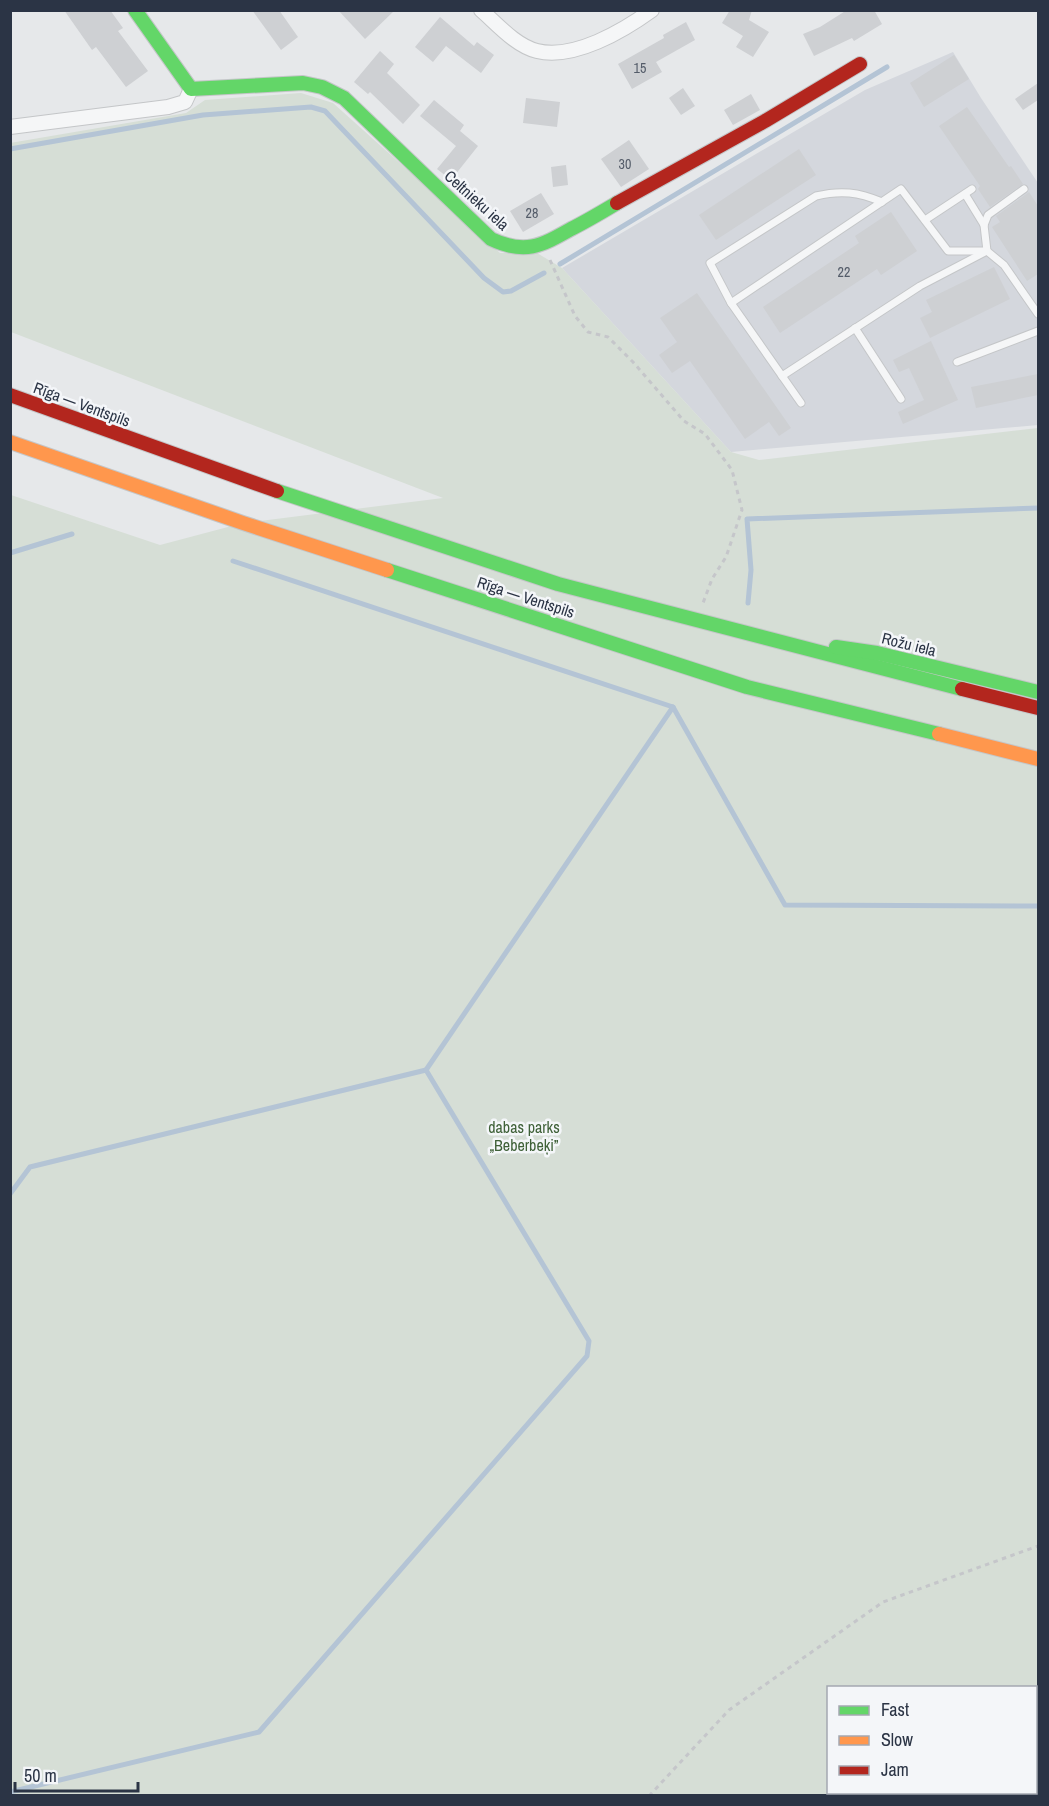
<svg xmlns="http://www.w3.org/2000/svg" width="1049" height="1806" viewBox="0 0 1049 1806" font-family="'Archivo Narrow',sans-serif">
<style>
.built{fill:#d4d7dd}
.green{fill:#d6ded6;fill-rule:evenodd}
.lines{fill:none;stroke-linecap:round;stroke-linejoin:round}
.stream{stroke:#b4c4d5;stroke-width:5}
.building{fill:#ced0d3}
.lane-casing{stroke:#c4c6c8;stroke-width:9}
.street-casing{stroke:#c4c6c8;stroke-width:16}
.fast-casing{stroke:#c4c6c8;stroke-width:16}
.slow-casing{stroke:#c4c6c8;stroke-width:16}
.jam-casing{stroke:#c4c6c8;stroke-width:16}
.path{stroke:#c5c6ca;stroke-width:3;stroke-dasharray:4.5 4.5;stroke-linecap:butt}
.lane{stroke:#f5f6f7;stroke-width:7}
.street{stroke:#f5f6f7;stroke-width:14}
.fast{stroke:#63d668;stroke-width:14}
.slow{stroke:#ff974d;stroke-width:14}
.jam{stroke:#b3261e;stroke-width:14}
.labels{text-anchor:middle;stroke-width:5;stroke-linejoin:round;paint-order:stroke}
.number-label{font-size:14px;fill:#545c69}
.street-label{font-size:16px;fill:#2b3445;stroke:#f4f6f9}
.park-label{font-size:16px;fill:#3f6138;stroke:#f4f6f9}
</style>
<rect width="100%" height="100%" fill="#e6e8ea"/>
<path class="built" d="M953,52L981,98L1038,183V425L731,452L562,268L865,90Z"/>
<path class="green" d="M301,93L333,103L500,253H537L562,268L731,452L759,460L1038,428V1795H11V495L160,545L243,523L443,498L11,332L10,143L186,113L205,100ZM828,1688H1036V1792H828Z"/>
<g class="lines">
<g class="stream">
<path d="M10,149L203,115L311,107L325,111L484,278L503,292L511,291L544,273"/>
<path d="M560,264L887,67"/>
<path d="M10,553L72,534"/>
<path d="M233,561L673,707L785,905L1038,906"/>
<path d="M748,603L751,570L747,519L1038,508"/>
<path d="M10,1194L30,1167L426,1070L673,707"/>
<path d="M10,1792L259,1732L587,1356L589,1341L426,1070"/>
</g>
</g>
<g class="building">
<path d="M64,10H110L123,28L118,31L148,71L126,87L96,47L92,50Z"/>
<path d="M252,10H279L298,37L281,50Z"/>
<path d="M338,10H395L365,39Z"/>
<path d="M730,10H752L749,20L769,32L753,57L736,47L743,36L722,23Z"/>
<path d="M847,10H874L882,24L854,41L852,38L814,56L803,34L820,27Z"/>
<path d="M440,17L474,46L477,42L494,55L481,73L446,46L433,62L415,47Z"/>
<path d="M686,22L695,40L656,62L662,72L632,89L618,64L664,38L663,35Z"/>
<path d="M380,51L394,64L387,73L420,105L403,124L370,92L368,94L354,82Z"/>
<path d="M954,55L969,79L924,107L910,83Z"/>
<path d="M1038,83V100L1023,110L1015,99Z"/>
<path d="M683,88L695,106L681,115L669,98Z"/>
<path d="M751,94L760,110L733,125L724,110Z"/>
<path d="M526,98L560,102L557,127L523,123Z"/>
<path d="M434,100L464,125L460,131L478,146L451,180L437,169L456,146L420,116Z"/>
<path d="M967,107L1009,167L1011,166L1023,184L990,207L978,189L980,186L939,126Z"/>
<path d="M629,140L649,169L621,187L601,159Z"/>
<path d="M799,149L816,175L716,240L699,215Z"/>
<path d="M566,165L568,185L553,187L551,167Z"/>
<path d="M1029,192L1038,206V274L1027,281L992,227L1000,222L996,216Z"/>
<path d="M541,193L554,214L523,232L510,211Z"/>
<path d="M891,212L917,251L881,275L877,269L780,333L763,307L859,243L855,236Z"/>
<path d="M994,267L1010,299L930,338L920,318L932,312L926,300Z"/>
<path d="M697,293L791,428L779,436L769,422L745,439L690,361L672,373L659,355L677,342L660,318Z"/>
<path d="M931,341L958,400L903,424L898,412L924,400L909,368L899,372L893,360Z"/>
<path d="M1038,374V395L976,408L971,387Z"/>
</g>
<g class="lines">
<defs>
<g id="lane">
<path d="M965,194L984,225"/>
<path d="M925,220L972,189"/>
<path d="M731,303L710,263L816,196C841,190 858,192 882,202"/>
<path d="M855,328L901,399"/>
<path d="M957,362L1038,331"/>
<path d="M782,376L920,286L987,251L984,225L988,215L1024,189"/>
<path d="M801,403L731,303L901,189L948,251H987L1004,265L1038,314"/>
</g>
<g id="street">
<path d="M481,10C497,24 516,46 537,51C574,60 623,31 652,10"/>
<path d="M10,127L168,107L185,102L191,89"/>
</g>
<g id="fast">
<path d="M135,10L191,89L303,83L322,87L344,98L491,239C525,255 541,246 571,229C587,221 602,212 617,203"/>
<path d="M277,491L558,584L962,689"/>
<path d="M387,570L747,687L939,734"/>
<path d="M836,647L877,653L1038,692"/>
</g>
<g id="slow">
<path d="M10,442L243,523L387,570"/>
<path d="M939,734L1038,759"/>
</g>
<g id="jam">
<path d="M617,203L765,121L860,64"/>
<path d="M10,395L277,491"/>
<path d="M962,689L1038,708"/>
</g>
</defs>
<use href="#lane" class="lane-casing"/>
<use href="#street" class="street-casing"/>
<use href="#fast" class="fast-casing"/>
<use href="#slow" class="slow-casing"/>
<use href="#jam" class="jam-casing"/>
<g class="path">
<path d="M550,260L575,316L588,332L608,337L633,362L684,421L705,434L732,470L742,510L726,557L712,579L703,603"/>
<path d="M1036,1741L1038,1736"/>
<path d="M649,1796L729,1710L883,1602L1038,1546"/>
<path d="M997,1796L999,1792"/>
</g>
<use href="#lane" class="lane"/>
<use href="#street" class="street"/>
<use href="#fast" class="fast"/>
<use href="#slow" class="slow"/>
<use href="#jam" class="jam"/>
</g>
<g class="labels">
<g class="number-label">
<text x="640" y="73">15</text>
<text x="625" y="169">30</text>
<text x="532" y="218">28</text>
<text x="844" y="277">22</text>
</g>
<g class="street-label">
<text transform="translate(477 200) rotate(42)" y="6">Celtnieku iela</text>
<text transform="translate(82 404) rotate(20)" y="6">Rīga — Ventspils</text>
<text transform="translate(526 597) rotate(18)" y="6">Rīga — Ventspils</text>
<text transform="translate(909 644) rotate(14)" y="6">Rožu iela</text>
</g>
<g class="park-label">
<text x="524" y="1133">dabas parks<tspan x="524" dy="18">„Beberbeķi”</tspan></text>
</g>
</g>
<rect width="1049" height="1806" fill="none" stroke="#2b3445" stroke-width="24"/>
<rect x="827" y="1686" width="210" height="108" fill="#f4f6f9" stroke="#a4a8b1" stroke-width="1.5"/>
<rect x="839" y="1706" width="30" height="9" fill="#63d668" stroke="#a4a8b1" stroke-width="1.5"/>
<text x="881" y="1716" font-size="18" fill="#2b3445">Fast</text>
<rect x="839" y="1736" width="30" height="9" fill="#ff974d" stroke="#a4a8b1" stroke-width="1.5"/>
<text x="881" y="1746" font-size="18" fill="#2b3445">Slow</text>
<rect x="839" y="1766" width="30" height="9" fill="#b3261e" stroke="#a4a8b1" stroke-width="1.5"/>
<text x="881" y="1776" font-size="18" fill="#2b3445">Jam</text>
<path d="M15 1782v9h123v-9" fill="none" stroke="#2b3445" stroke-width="3"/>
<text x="24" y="1782" font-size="18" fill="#2b3445" stroke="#f4f6f9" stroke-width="4.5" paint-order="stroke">50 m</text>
</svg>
